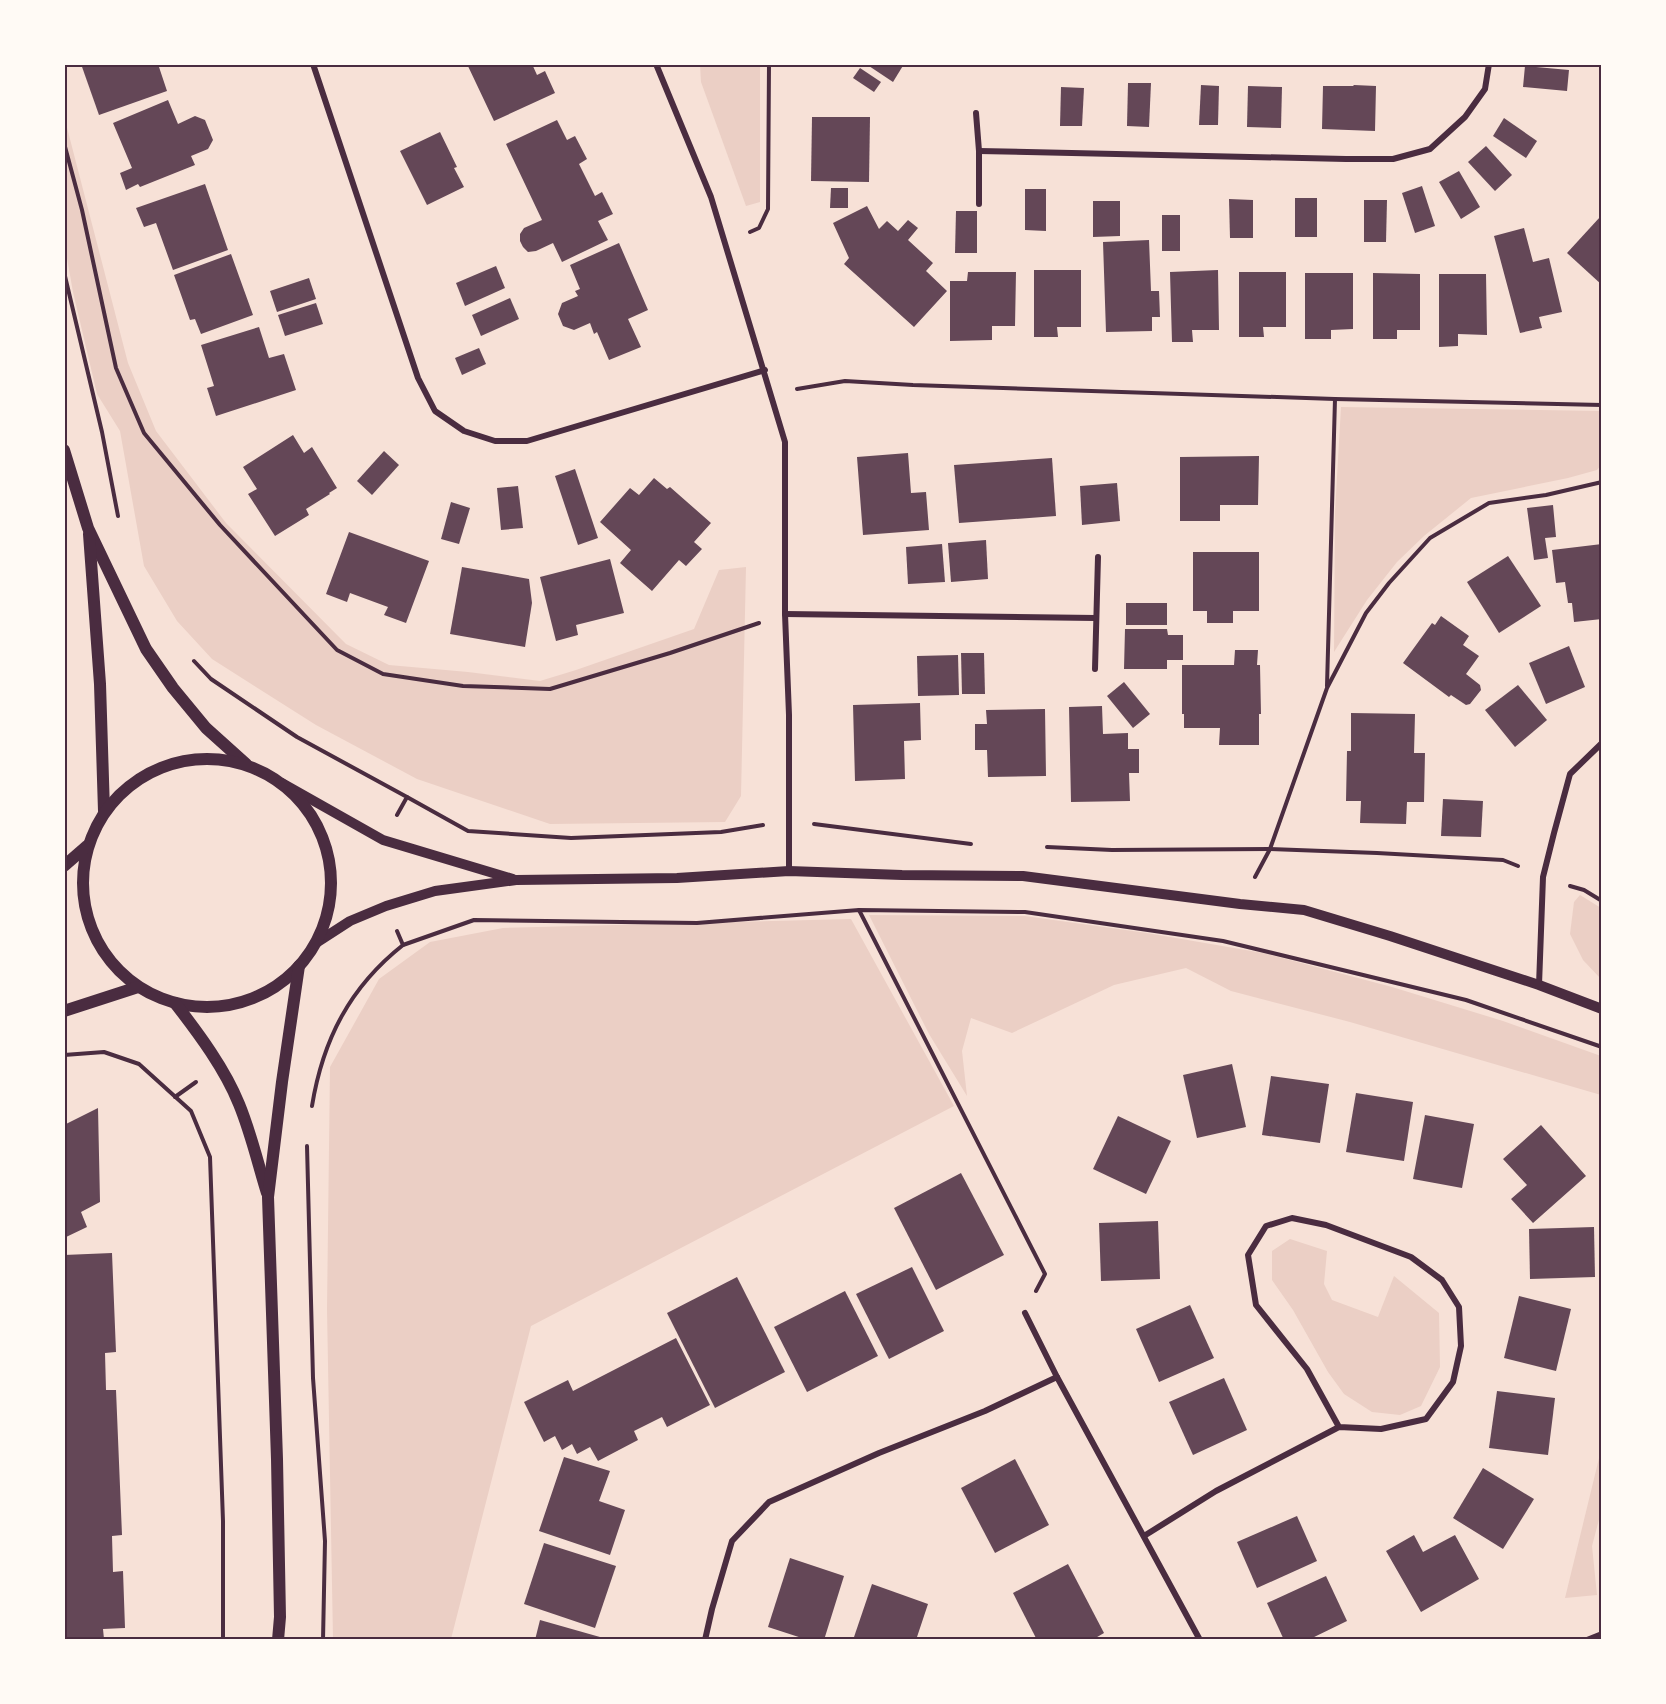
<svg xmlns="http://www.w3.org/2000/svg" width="1666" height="1704" viewBox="0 0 1666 1704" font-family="'DejaVu Sans',sans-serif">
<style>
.green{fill:#ebcfc5}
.building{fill:#644757}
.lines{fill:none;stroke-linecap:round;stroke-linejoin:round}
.path{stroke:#4a2c40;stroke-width:4}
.minor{stroke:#4a2c40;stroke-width:6}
.tertiary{stroke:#4a2c40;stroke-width:10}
.secondary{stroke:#4a2c40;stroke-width:12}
.neatline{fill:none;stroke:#4a2c40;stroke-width:2}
</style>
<rect width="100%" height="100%" fill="#f7e1d7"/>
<g class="green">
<path d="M700,65H760V202L746,206L701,82Z"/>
<path d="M64,116L128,363L156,431L226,523L346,644L389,665L468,672L540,681L576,670L694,629L719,570L746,567L741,796L725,822L550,824L417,779L316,725L212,659L177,621L144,566L120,431L97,394L73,292L65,247Z"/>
<path d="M1341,407L1601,411V465L1597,470L1568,478L1471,498L1424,536L1397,562L1367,600L1334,652L1335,512Z"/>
<path d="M1580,895L1601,908V979L1583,960L1570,934L1574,902Z"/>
<path d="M869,915L1025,916L1147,933L1263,953L1392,987L1503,1021L1601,1056V1095L1350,1022L1231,991L1186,968L1114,985L1012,1033L971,1018L962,1051L967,1096L929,1034Z"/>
<path d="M851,919L954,1106L531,1326L451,1639H333L327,1309L330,1067L379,979L430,942L503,928Z"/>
<path d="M1290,1239L1327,1251L1324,1284L1332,1300L1378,1317L1394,1276L1439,1313L1440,1367L1421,1406L1400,1415L1372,1412L1344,1394L1328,1372L1293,1310L1272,1280V1251Z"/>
<path d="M1601,1450V1512L1592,1546L1597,1595L1565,1598Z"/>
</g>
<g class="building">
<path d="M81,64H158L167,91L99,115Z"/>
<path d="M467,64H532L537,75L545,71L555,93L494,121Z"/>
<path d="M866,64H904L893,82Z"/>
<path d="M1525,66L1569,70L1567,91L1523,87Z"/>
<path d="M860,68L881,82L874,92L853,78Z"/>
<path d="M1128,83H1151L1149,127L1127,126Z"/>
<path d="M1201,85L1219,86L1218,125H1199Z"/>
<path d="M1354,85L1376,86L1375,131L1322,129L1323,86H1353Z"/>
<path d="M1248,86L1282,87L1281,128L1247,127Z"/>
<path d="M1061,87L1084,88L1082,126H1060Z"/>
<path d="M168,100L178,124L195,116L205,120L213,140L208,149L191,156L195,165L140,187L138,184L126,190L120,173L132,168L113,123Z"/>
<path d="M812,117H870L869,182L811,181Z"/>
<path d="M1504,118L1537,141L1526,158L1493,136Z"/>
<path d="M557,120L567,140L575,136L587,159L579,164L595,196L602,192L613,214L598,221L608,240L562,262L553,243L536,251L528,252L523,247L520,241V234L524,228L542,220L506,144Z"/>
<path d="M440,132L457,167L454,168L464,187L427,205L400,151Z"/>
<path d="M1486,146L1512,175L1495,191L1468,162Z"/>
<path d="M1459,171L1480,207L1461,219L1439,182Z"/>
<path d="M205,184L228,250L173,270L156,223L144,227L136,208Z"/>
<path d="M1422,186L1435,226L1415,233L1402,193Z"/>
<path d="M831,188H848V208H830Z"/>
<path d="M1025,189H1046V231L1025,230Z"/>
<rect x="1295" y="198" width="22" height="39"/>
<path d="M1229,199L1253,200V238H1230Z"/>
<path d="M1364,200H1387L1386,242H1364Z"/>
<path d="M1093,201H1120V236L1093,237Z"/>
<path d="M867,206L879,229L887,221L898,231L908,220L918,228L908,240L933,263L926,271L947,291L914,327L844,264L849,258L833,223Z"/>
<path d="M956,211H977V253H955Z"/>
<rect x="1162" y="215" width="18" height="36"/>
<path d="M1600,217L1602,219V285L1567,253Z"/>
<path d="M1524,228L1533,262L1549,258L1562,312L1539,317L1542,328L1520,333L1494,236Z"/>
<path d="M1149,240L1151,291H1159L1160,317H1152V331L1106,332L1103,242Z"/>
<path d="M619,243L648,310L628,319L641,347L609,360L597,332L594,334L590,323L574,330L563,326L558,314L562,303L578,296L575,291L580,289L570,265Z"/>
<path d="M231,254L253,315L201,334L195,319L190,320L174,275Z"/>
<path d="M496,266L505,288L465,306L456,283Z"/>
<path d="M1034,270H1081V327H1057L1058,337H1034Z"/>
<path d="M1218,270L1219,330H1192L1193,342H1172L1170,272Z"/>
<path d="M968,272H1016L1015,326H992V340L950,341V281H967Z"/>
<path d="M1239,272H1286V327H1263L1264,337H1239Z"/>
<path d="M1305,273H1353V329L1331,330V339H1305Z"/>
<path d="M1373,273L1420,274V330H1397V339H1373Z"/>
<path d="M1439,274H1486L1487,335L1458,334V346L1439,347Z"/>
<path d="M309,278L316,299L277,312L270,291Z"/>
<path d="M510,298L519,319L481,336L472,315Z"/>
<path d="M316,303L323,324L285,336L278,315Z"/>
<path d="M259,327L269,358L284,354L296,390L216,416L207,388L214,386L201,345Z"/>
<path d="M479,348L486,364L462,375L455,358Z"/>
<path d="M293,435L304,453L312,447L337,488L329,493L330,494L306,509L309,515L275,536L248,494L257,489L243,467Z"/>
<path d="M384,451L399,465L372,495L357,481Z"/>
<path d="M908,453L911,493L926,492L929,530L863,535L857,457Z"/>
<path d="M1259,456L1258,505H1220V521H1180V457Z"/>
<path d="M1052,458L1056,516L959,523L954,465Z"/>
<path d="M575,469L598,538L578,545L555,476Z"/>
<path d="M654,478L667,489L670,487L711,523L694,542L702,549L686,566L679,560L652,591L620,563L631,550L600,522L630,488L639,495Z"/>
<path d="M1117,483L1120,521L1082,525L1080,486Z"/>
<path d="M518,486L523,528L501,530L497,488Z"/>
<path d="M451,502L470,508L459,544L441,539Z"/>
<path d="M1553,505L1556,537L1545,538L1548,558L1534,560L1527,508Z"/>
<path d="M349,532L429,561L406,623L384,615L388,607L350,593L347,602L326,594Z"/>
<path d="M986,540L988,579L951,582L948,543Z"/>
<path d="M942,544L945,582L908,584L906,547Z"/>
<path d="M1602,544V619L1574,622L1572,603H1568L1565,582L1556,583L1552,550Z"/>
<path d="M1193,552H1259V611H1233V623H1207V611H1193Z"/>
<path d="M1508,556L1541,606L1499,633L1467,582Z"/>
<path d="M610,559L624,613L576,625L578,635L556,641L540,577Z"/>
<path d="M462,567L529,579L532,603L525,647L450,634Z"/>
<rect x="1126" y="603" width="41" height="22"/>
<path d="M1441,616L1469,636L1463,645L1479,656L1466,674L1480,685L1481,690L1470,704L1466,705L1451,695L1449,697L1403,663L1432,623L1435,625Z"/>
<path d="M1125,629H1167L1168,635H1183V660H1167V669H1124Z"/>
<path d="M1569,646L1585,687L1546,704L1529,663Z"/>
<path d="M1235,650H1258L1257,665H1260L1261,714H1259V745H1219L1220,728H1184V714H1182V665H1234Z"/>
<path d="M961,653H984L985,694H962Z"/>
<path d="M958,655L959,695L918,696L917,656Z"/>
<path d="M1124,682L1150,714L1133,728L1107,696Z"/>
<path d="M1518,685L1547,720L1515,747L1485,710Z"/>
<path d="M920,703L921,740L904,741L905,779L855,781L853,705Z"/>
<path d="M1102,706L1103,734L1128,733V749H1139V773H1129L1130,801L1071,802L1069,707Z"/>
<path d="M1045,709L1046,776L988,777L987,750H975V724H987L986,710Z"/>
<path d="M1351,713L1415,714L1414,753H1425L1424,802H1407L1406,824L1360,823L1361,801H1346L1347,751H1351Z"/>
<path d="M1443,799L1483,801L1481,837L1441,836Z"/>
<path d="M1232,1064L1246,1127L1197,1138L1183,1075Z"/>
<path d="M1271,1076L1329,1084L1320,1143L1262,1135Z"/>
<path d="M1356,1093L1413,1102L1404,1161L1346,1152Z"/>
<path d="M98,1108L100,1202L81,1212L87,1227L64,1238V1125Z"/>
<path d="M1425,1115L1474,1124L1462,1188L1413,1179Z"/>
<path d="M1118,1116L1171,1141L1146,1194L1093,1169Z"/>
<path d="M1541,1125L1586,1176L1533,1223L1511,1199L1527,1185L1503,1159Z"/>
<path d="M961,1173L1004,1255L936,1290L894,1208Z"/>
<path d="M1158,1221L1160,1279L1101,1281L1099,1223Z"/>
<path d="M1594,1227L1595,1277L1530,1279L1529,1229Z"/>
<path d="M112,1253L116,1352L105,1353L106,1390H116L122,1535L112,1536L113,1572L123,1571L125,1628L103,1629L104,1639L64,1640V1255Z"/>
<path d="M912,1267L944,1331L889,1359L856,1294Z"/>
<path d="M737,1277L785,1372L715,1408L667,1313Z"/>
<path d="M845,1291L878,1356L807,1392L774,1327Z"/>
<path d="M1519,1296L1571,1309L1556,1371L1504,1358Z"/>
<path d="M1190,1305L1214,1358L1159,1382L1136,1329Z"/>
<path d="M676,1338L710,1405L667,1427L662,1417L634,1431L638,1440L598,1461L590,1447L577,1454L572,1444L562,1450L555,1436L544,1442L524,1402L568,1380L573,1391Z"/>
<path d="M1224,1378L1247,1430L1193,1455L1169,1402Z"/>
<path d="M1497,1391L1555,1398L1548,1455L1489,1448Z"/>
<path d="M564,1457L610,1471L599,1501L625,1510L610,1555L539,1531Z"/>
<path d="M1015,1459L1049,1525L995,1553L961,1488Z"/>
<path d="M1483,1468L1534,1499L1503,1549L1453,1518Z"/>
<path d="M1297,1516L1317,1561L1257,1588L1237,1542Z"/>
<path d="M1414,1535L1423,1552L1455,1535L1479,1579L1421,1612L1386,1551Z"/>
<path d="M544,1543L616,1566L595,1628L524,1604Z"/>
<path d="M790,1558L844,1576L824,1640H808L768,1627Z"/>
<path d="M1068,1564L1104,1633L1092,1640H1037L1013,1593Z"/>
<path d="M1326,1576L1347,1621L1308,1640H1284L1267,1603Z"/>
<path d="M872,1584L928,1604L916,1640H853Z"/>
<path d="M540,1620L607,1639V1640H535Z"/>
</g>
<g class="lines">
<g class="path">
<path d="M64,143L82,210L116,368L144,433L220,525L337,650L383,674L463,686L550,689L670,653L759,623"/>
<path d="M750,232L759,228L768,209L769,64"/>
<path d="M64,272L102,432L118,516"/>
<path d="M797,389L845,381L913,385L1335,399L1602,405"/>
<path d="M194,661L211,679L297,737L407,797L397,815"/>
<path d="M1327,686L1335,399"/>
<path d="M407,797L468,831L571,838L721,832L763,825"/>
<path d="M814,824L971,844"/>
<path d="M1047,847L1112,850L1270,849L1377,853L1503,860L1518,866"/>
<path d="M1255,877L1270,849L1327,688L1366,613L1389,583L1430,538L1489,503L1546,495L1602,482"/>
<path d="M1570,886L1584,890L1602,901"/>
<path d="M859,910L1045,1274L1036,1291"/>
<path d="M403,945L474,920L697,923L859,910L1025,912L1223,941L1466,1000L1602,1047"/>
<path d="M64,1055L104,1052L139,1064L191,1111L210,1157L223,1521V1640"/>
<path d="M175,1097L196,1082"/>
<path d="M312,1106C323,1039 350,987 403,945L397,931"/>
<path d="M307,1146L313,1378L325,1541L323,1640"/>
</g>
<g class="minor">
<path d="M313,64L418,378L435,411L464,431L495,441H527L765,370"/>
<path d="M656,64L711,197L785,442V614L789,715V871"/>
<path d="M976,113L979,151V204"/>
<path d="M979,151L1346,159H1393L1430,149L1465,117L1485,89L1489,64"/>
<path d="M785,614L1096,618"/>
<path d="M1095,669L1098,557"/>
<path d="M1539,985L1543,877L1554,833L1570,774L1602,743"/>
<path d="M1025,1313L1057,1377"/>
<path d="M1144,1536L1216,1491L1339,1427L1381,1429L1426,1419L1453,1382L1461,1346L1459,1307L1442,1280L1411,1257L1326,1225L1292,1218L1266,1226L1248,1255L1256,1305L1307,1369L1339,1427"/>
<path d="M705,1640L712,1609L732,1541L769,1502L879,1453L985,1411L1057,1377L1200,1640"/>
<path d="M1587,1640L1602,1634"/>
</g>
<g class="tertiary">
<path d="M282,783L383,840L513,879"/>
<path d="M316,943L350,921L386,906L435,891L516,880L677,878L789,871L902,875L1023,876L1240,904L1304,910L1390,936L1539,985L1602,1009"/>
</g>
<g class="secondary">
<path d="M64,450L88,528L146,649L173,688L206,728L246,764"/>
<path d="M89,534L100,684L104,811"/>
<circle cx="207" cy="883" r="124"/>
<path d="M64,866L87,846"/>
<path d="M175,1003C199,1034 225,1069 239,1104C251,1133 258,1164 267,1193"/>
<path d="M64,1011L138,987"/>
<path d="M278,1640L280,1617L277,1459L268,1197L282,1082L299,966"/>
</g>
</g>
<rect width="1666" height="1704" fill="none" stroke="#fffaf5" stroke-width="132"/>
<rect x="66" y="66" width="1534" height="1572" class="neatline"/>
</svg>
